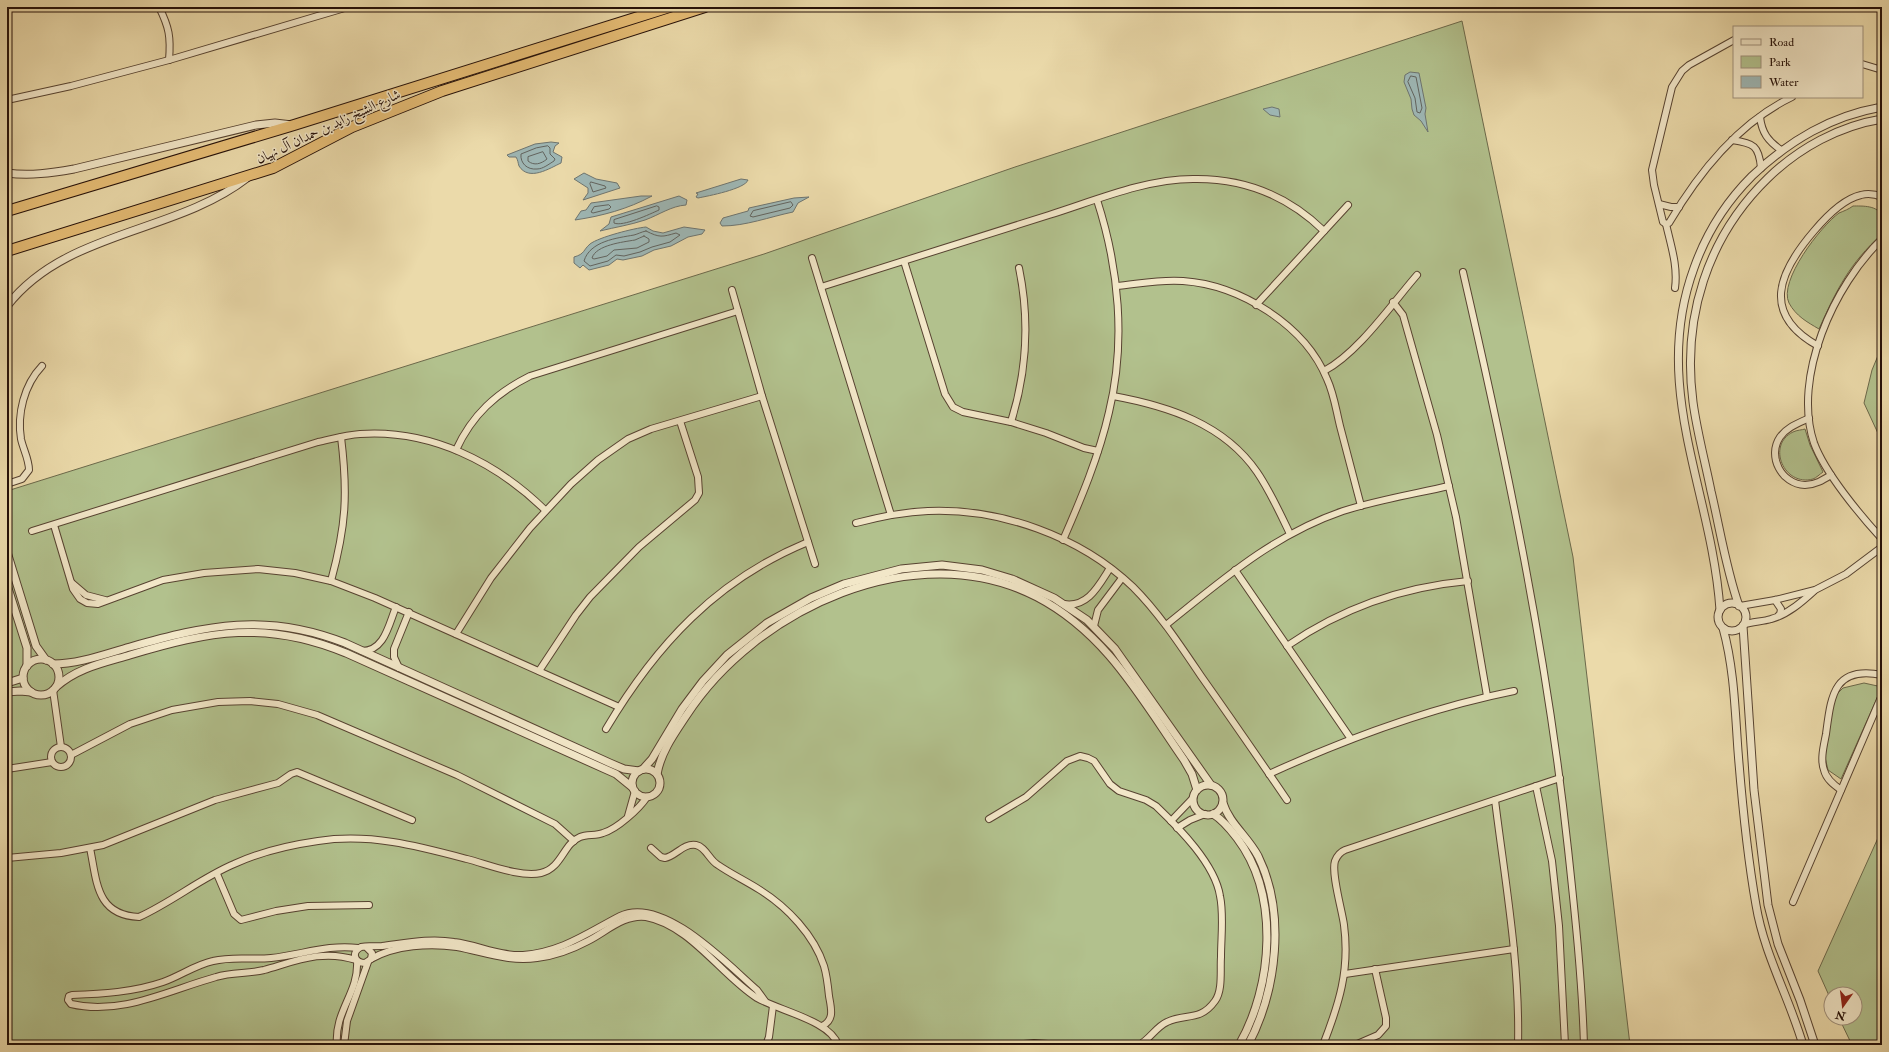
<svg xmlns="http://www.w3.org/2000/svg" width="1889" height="1052" viewBox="0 0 1889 1052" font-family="'IM FELL Double Pica',Amiri,serif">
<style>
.green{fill:#b2c18d;stroke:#6c694b}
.water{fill:#9eb7b5;stroke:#6e7570}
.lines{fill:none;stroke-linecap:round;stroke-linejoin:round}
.shore{stroke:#62645f;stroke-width:1}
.minor-casing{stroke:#574331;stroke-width:8}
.tertiary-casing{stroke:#574331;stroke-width:9}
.trunk-casing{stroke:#261109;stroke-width:12}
.minor{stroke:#f2e7c8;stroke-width:6}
.tertiary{stroke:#f2e7c8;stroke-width:7}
.trunk{stroke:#e6bd75;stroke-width:10}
.labels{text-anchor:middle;stroke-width:3;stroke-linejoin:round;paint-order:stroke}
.street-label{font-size:14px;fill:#261109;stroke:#f2e7c8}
</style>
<rect width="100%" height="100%" fill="#ebdaaa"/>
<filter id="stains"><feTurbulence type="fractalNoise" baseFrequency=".005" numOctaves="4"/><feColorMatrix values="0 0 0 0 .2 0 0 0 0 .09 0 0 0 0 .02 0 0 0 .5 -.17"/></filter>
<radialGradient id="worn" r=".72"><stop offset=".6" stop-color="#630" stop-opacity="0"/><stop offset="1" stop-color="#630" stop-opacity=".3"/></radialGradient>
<g class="green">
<path d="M1462,21L1573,557L1630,1045H7V491L764,254L1015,167Z"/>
<path d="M1853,206C1862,206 1879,205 1882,217C1883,222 1882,229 1882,234C1849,264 1837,289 1819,329C1807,322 1796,316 1789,303C1778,281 1821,226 1839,213C1844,211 1849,209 1853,206Z"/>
<path d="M1882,346V442L1864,403L1872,370Z"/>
<path d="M1805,429L1810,445L1823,472C1820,474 1816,478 1813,479C1784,487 1766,445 1793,432C1797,430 1802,430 1805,429Z"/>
<path d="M1864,683L1882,687L1841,779L1828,770L1825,757L1834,697L1843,688Z"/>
<path d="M1882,829V1045H1852L1839,1018H1855V994H1831V1000L1818,971Z"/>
</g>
<g class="water">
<path d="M1410,72L1419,73L1426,108L1425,114L1428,132L1421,121L1414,115L1412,109L1411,99L1404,82L1405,75Z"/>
<path d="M1272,107L1279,109L1280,117L1270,115L1263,109Z"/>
<path d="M551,142L559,143L555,146L553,152L562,157L561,163C550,168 529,182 519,166C518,163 518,160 516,157H509L507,155L535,144Z"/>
<path d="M584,173L596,179L617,183L620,188L583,200L588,193V188L574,179Z"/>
<path d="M741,179L748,180C745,189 708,196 698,198L696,197L698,194L696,193Z"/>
<path d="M641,196H652C628,209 602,216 575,220L581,211L586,210L591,203Z"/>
<path d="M679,196L687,200L686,205C671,206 659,215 645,220C630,225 616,227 600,231L609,224L611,217Z"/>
<path d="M809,197L798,203L793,212C769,217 746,226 722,226L720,223L723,218L748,211L749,208L794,198Z"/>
<path d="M646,227L653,231L663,233L684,227L705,230L702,234L688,237L671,246L654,250L642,256L623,260L617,259L609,265L589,270L583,265L580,268L574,263V257C585,254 583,250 590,244C599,237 635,228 646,227Z"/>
</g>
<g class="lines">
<g class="shore">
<path d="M1411,76L1416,77L1422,108L1420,113L1417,112L1415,98L1408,82Z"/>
<path d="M548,146L550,148V154L555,159L554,161C549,164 543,169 537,169C527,170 520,163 521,154L536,148Z"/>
<path d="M543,152L547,159C541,164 534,166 528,161V157Z"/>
<path d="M591,182L605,186L606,188L593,192L590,184Z"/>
<path d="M791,202L793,205L790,208L753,217L750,216L753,211Z"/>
<path d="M609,205L611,207L609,209L593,213L591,212L594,207Z"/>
<path d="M657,206L659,207V210C650,214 623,227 614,223V220Z"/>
<path d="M646,231C660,238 662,237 676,233L680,235L670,242L652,247L640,252L624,256L616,255L608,261L590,266L584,261C590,241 617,238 634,235C638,234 641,232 646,231Z"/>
<path d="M644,236L649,239V242L637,248L614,250L607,256L594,259L592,258C596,245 623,242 635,240C638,239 641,237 644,236Z"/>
</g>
<defs>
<g id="minor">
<path d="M159,7C169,27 171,37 169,60"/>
<path d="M1734,40L1689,65L1682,71L1672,87L1652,170L1654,185L1663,222L1666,224L1669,223C1699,172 1738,123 1792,97"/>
<path d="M1862,64L1882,70"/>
<path d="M7,100L71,86L169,60L348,7"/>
<path d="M1760,117C1762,133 1768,141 1781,150"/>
<path d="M1732,140C1754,143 1759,146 1761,168"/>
<path d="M1659,204L1671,207H1679"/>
<path d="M1666,224C1671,246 1678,266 1675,288"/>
<path d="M1882,239C1834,285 1792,377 1814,443C1825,473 1860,515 1882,539"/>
<path d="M812,258L891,515"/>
<path d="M904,261L945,394L953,407L963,412L1011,422L1046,433L1084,448L1098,451"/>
<path d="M1463,272C1507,463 1547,654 1568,849C1575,914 1582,980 1584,1045"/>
<path d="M1116,286C1138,284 1161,279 1183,281C1240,285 1305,325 1327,379C1334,394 1336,410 1340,426C1347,453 1354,479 1361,506"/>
<path d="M821,287C897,263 973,239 1049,215C1094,201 1145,179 1193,179C1244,178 1288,196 1324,231"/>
<path d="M732,290L762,396L815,564"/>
<path d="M1393,302L1403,315L1437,435L1456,517L1487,696"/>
<path d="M1256,305L1348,205"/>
<path d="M1818,346C1761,314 1778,273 1814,231C1825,218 1843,199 1861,195C1868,193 1875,194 1882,197"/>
<path d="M1324,371C1358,353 1391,305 1417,275"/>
<path d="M1113,396C1168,406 1224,424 1257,472C1270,491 1280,513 1290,534"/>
<path d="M1809,418C1799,423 1787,427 1780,437C1767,456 1781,484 1805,485C1815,485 1823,480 1831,475"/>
<path d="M1011,422C1027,371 1030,321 1019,268"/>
<path d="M456,450C472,415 496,393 530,376L738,311"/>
<path d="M7,484L22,479L29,470C29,459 23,449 21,439C17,414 24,385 42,366"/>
<path d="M856,523C879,517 903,512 928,511C1000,508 1080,536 1133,587C1159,613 1180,645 1201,676C1230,717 1259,759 1287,800"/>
<path d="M54,525L73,589L80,599L87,603L98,604L163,580L204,573L258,569L295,573L331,581L375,598L619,707"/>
<path d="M32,531L318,442C332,439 346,435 360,434C430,429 496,462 545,510"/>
<path d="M1063,540C1081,499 1099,456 1109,412C1126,342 1119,268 1097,200"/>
<path d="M1235,570L1351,739"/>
<path d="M331,581C346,526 348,494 341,437"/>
<path d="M72,583L86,595L105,600"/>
<path d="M1775,600L1781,609L1780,615H1779"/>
<path d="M1064,604C1088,608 1099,585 1110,568"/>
<path d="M1740,606L1775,600L1815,590L1846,574L1882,547"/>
<path d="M1166,625C1222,580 1273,535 1343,511C1377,500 1414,494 1449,486"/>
<path d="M1743,625C1752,621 1762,622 1771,619C1787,615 1802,602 1814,591"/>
<path d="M1094,626L1098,610L1122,578"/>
<path d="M456,634L491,578L530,528L571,484L598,460L628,439L651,429L762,396"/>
<path d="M1287,646C1342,608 1402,587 1468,581"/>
<path d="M362,651C385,651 389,623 396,607"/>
<path d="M399,668L394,657V649L409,612"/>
<path d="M539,671L576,615L590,597L639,547L695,500L699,493L698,477L680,421"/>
<path d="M53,690L61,747"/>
<path d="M606,729C656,645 716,580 808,542"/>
<circle cx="61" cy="757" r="10"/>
<path d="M71,755L130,724L172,710L218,702L250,701L278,704L317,715L457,775L555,824L574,841"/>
<path d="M7,769L52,762"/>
<path d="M1269,774C1348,738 1429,708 1514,691"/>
<path d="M1536,786L1552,861L1559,926L1565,1045"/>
<path d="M1841,790C1834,785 1826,779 1824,770C1820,759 1824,745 1826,734C1831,697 1833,665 1882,675"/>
<path d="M1495,800C1505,881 1520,963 1518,1045"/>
<path d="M628,816L635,791"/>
<path d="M989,819L1026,797L1067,761L1080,756L1088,758L1094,761L1110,784L1119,791L1146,800L1156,806C1179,828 1215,864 1220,896C1224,915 1221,937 1221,957C1220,970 1223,990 1215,1001C1200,1022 1185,1013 1167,1022C1156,1027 1150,1039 1139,1045"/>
<path d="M1171,821L1193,798"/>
<path d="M1177,828L1190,820L1205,814"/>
<path d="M90,848C97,882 96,915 139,917C172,902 201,878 234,864C260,852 290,845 318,841C370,833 418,846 467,859C487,864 521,878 541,873C562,868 563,844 580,837C587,834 596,836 603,833C617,829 639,809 647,797"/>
<path d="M651,848L661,857L665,858C676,856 683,843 696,845C706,847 709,860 718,865C731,874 746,881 760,890C787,907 814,935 824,966C827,976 828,986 829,996C831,1008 835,1020 822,1026"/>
<path d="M7,858L61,853L103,845L215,800L278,783L291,774L297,772L412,820"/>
<path d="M217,874L234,914L241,920L276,911L308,906L369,905"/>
<path d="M1793,902L1882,695"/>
<path d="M366,947L372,953L371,959L365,963C354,963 351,952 361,947C368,946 375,946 382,946C406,943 430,938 454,942C478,945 499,956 523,955C562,952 587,933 620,916C663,895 728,965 757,990L765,1001"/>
<path d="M371,959C395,945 430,943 457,947C484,952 508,962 537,958C554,956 573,949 588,941C606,932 624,914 646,917C690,925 722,976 757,998C780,1011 831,1021 838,1045"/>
<path d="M356,960C322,949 296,961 264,970C248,974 232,972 216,977C169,990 121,1016 71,1004L68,1000L69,996L72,995C102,994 134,992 163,982C180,976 195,965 213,961C233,956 251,960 271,958C301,955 328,944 358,948"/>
<path d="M1345,974L1514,949"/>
<path d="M337,1045C334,1011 359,993 357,961"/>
<path d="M344,1045L347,1021L368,962"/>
<path d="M766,1045L769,1037L773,1006"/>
<path d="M1015,1045L1034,1043L1062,1045"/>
<path d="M1323,1045C1339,1004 1350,970 1344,925C1342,910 1331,873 1335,861C1337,856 1340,852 1345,850L1560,778"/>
<path d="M1355,1045L1378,1035L1386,1026V1018L1375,969"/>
</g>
<g id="tertiary">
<path d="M7,173C30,176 51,173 74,169L256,125L275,123L292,125"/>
<path d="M7,306C66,230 175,234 247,178"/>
<path d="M7,552L36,646L46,660"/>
<path d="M7,585L27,648V666"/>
<circle cx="1732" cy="617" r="14"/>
<path d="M1739,606C1726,569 1720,529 1711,491C1705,461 1697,432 1693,402C1682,318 1707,237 1768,178C1799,148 1839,126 1882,119"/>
<path d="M1720,610C1712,491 1650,388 1694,268C1706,234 1726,202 1752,176C1790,140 1831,116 1882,107"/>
<path d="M1743,626L1754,790L1768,905L1778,944L1800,1000L1815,1045"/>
<path d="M1723,628C1734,668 1735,709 1738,751C1742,802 1747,854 1756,905C1764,954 1789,997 1803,1045"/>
<circle cx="41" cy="677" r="18"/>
<path d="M53,664C79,664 105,654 130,647C208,625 266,612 345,643L610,763L624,769L639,771"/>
<path d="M7,683L23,678"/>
<path d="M56,687C77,668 103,663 130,655C210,631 266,620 346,653L616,774L632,787"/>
<path d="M7,692L20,691L31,692"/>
<path d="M643,769L652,759L682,709L703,681L727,655L767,623L811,598L844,584L901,569L942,565L982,570L1012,579L1054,598L1087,620L1115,649L1211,785"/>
<circle cx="646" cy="783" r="14"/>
<path d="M657,774C661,752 674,734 686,716C755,609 916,534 1037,597C1106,633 1141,698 1184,760L1192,774L1197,790"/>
<circle cx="1208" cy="800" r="15"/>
<path d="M1223,803C1229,823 1248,837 1258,856C1286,913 1277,990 1248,1045"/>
<path d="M1213,814C1223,820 1230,829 1237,838C1280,895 1273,986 1239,1045"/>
</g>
<g id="trunk">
<path d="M7,211L294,125L670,7"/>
<path d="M7,251L273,168L352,127L442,91L705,7"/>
</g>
</defs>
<use href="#minor" class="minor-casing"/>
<use href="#tertiary" class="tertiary-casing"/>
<use href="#trunk" class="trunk-casing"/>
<use href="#minor" class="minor"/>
<use href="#tertiary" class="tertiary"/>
<use href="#trunk" class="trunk"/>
</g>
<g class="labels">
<g class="street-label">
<text transform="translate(328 126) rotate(-25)" y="5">شارع الشيخ زايد بن حمدان آل نهيان</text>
</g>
</g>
<rect width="1889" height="1052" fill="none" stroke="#ebdaaa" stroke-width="24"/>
<rect x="8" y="8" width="1873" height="1036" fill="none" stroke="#261109" stroke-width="2"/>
<rect x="12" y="12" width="1865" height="1028" fill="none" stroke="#261109"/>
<rect x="1733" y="26" width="130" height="72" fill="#f2e7c8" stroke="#a0917c"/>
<rect x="1741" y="39" width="20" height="6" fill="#f2e7c8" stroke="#a0917c"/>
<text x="1769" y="46" font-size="12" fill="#261109">Road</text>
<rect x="1741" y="56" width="20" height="12" fill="#b2c18d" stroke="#a0917c"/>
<text x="1769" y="66" font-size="12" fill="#261109">Park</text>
<rect x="1741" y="76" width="20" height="12" fill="#9eb7b5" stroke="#a0917c"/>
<text x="1769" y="86" font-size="12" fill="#261109">Water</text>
<g transform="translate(1843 1006) rotate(194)"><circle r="19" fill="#f2e7c8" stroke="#a0917c"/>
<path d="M0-3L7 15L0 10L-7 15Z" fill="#8f2418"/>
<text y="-6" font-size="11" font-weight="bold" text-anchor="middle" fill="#261109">N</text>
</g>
<rect width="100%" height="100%" filter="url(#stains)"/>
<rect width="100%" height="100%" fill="url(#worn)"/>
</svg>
